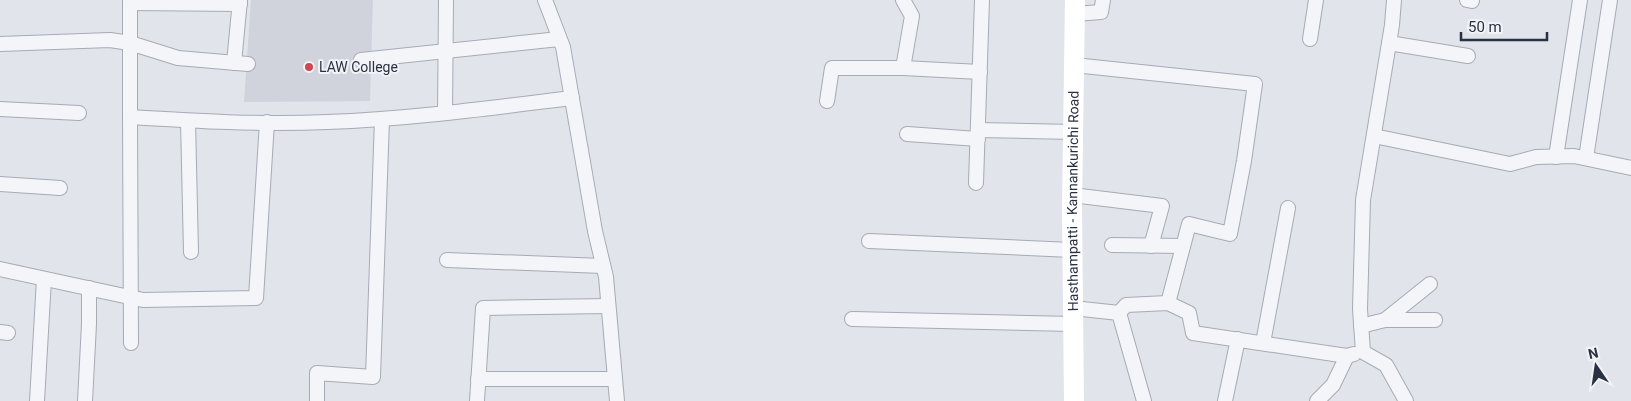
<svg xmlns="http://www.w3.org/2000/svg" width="1631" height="401" viewBox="0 0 1631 401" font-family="Roboto,sans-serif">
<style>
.built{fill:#d0d3dc}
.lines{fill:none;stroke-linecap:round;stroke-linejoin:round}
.minor-casing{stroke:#a6abb4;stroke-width:16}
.minor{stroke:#f4f5f8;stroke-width:14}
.secondary{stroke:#fff;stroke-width:20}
.poi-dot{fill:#cf4752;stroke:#f1f3f7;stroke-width:2}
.labels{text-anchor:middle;stroke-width:4;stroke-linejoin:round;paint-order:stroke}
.poi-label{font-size:14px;fill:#2a3142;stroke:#f1f3f7;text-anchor:start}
.street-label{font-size:14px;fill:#2a3142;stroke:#f1f3f7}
</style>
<rect width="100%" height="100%" fill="#e1e4ea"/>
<path class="built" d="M251,0H373L370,101L244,102Z"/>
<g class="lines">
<defs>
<g id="minor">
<path d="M130,0V117C195,121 261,125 327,122C409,119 490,108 572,98"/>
<path d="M545,0L563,47L595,231L606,277L617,401"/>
<path d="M1394,0L1392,25L1363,200L1360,309L1363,352L1386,365L1406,401"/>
<path d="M1467,0L1472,1"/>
<path d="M130,3L240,4"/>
<path d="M1075,14L1101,12L1103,0"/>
<path d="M1310,39L1316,0"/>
<path d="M1389,43L1468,56"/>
<path d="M0,44L110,40L130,43L178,58L248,64"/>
<path d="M361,60L559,39"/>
<path d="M234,63L240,0"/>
<path d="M1074,65L1255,84L1244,161L1230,234L1189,224L1168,303"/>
<path d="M903,68L980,72"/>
<path d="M827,101L832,68H903L912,16L903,0"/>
<path d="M0,109L79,113"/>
<path d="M445,113L446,0"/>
<path d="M130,117L131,343"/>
<path d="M188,121L191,252"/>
<path d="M978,130L1073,132"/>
<path d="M907,134L978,139"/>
<path d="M1374,136L1510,164L1536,157L1574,156L1631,168"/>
<path d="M1556,157L1580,0"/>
<path d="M1586,158L1610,0"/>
<path d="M976,183L982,0"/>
<path d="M0,184L60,188"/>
<path d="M1072,195L1162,206L1151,246"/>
<path d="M869,241L1072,250"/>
<path d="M1112,245L1183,246"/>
<path d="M447,260L603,266"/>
<path d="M0,269L143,300L256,298L267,122"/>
<path d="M1073,308L1119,313L1144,401"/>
<path d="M1119,313L1126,305L1168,303L1189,313L1193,333L1347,356"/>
<path d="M852,319L1073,324"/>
<path d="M1385,320H1435"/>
<path d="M1361,326L1385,320L1430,284"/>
<path d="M0,332L8,333"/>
<path d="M1263,343L1288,208"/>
<path d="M478,379H615"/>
<path d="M37,401L44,279"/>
<path d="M85,401L89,324V288"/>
<path d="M317,401V373L373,377L382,119"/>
<path d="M477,401L483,308L608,306"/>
<path d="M1225,401L1238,339"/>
<path d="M1317,401L1333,385L1347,356L1354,354"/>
</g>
</defs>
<use href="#minor" class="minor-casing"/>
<use href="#minor" class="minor"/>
<path class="secondary" id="s1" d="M1074,401L1072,209L1075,0"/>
</g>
<circle class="poi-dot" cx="309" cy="67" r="5"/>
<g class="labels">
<g class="poi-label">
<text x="319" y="72">LAW College</text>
</g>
<g class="street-label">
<text dy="5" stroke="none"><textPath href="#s1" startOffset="200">Hasthampatti - Kannankurichi Road</textPath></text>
</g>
</g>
<g transform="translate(1596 366) rotate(347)" stroke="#f1f3f7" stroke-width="4" paint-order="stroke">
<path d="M0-4L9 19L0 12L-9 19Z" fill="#2a3142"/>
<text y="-8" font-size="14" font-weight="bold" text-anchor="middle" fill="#2a3142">N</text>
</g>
<path d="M1461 32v8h86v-8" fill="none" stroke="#2a3142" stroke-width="2.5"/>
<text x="1468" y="32" font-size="15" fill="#2a3142" stroke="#f1f3f7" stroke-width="4" paint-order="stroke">50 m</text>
</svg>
